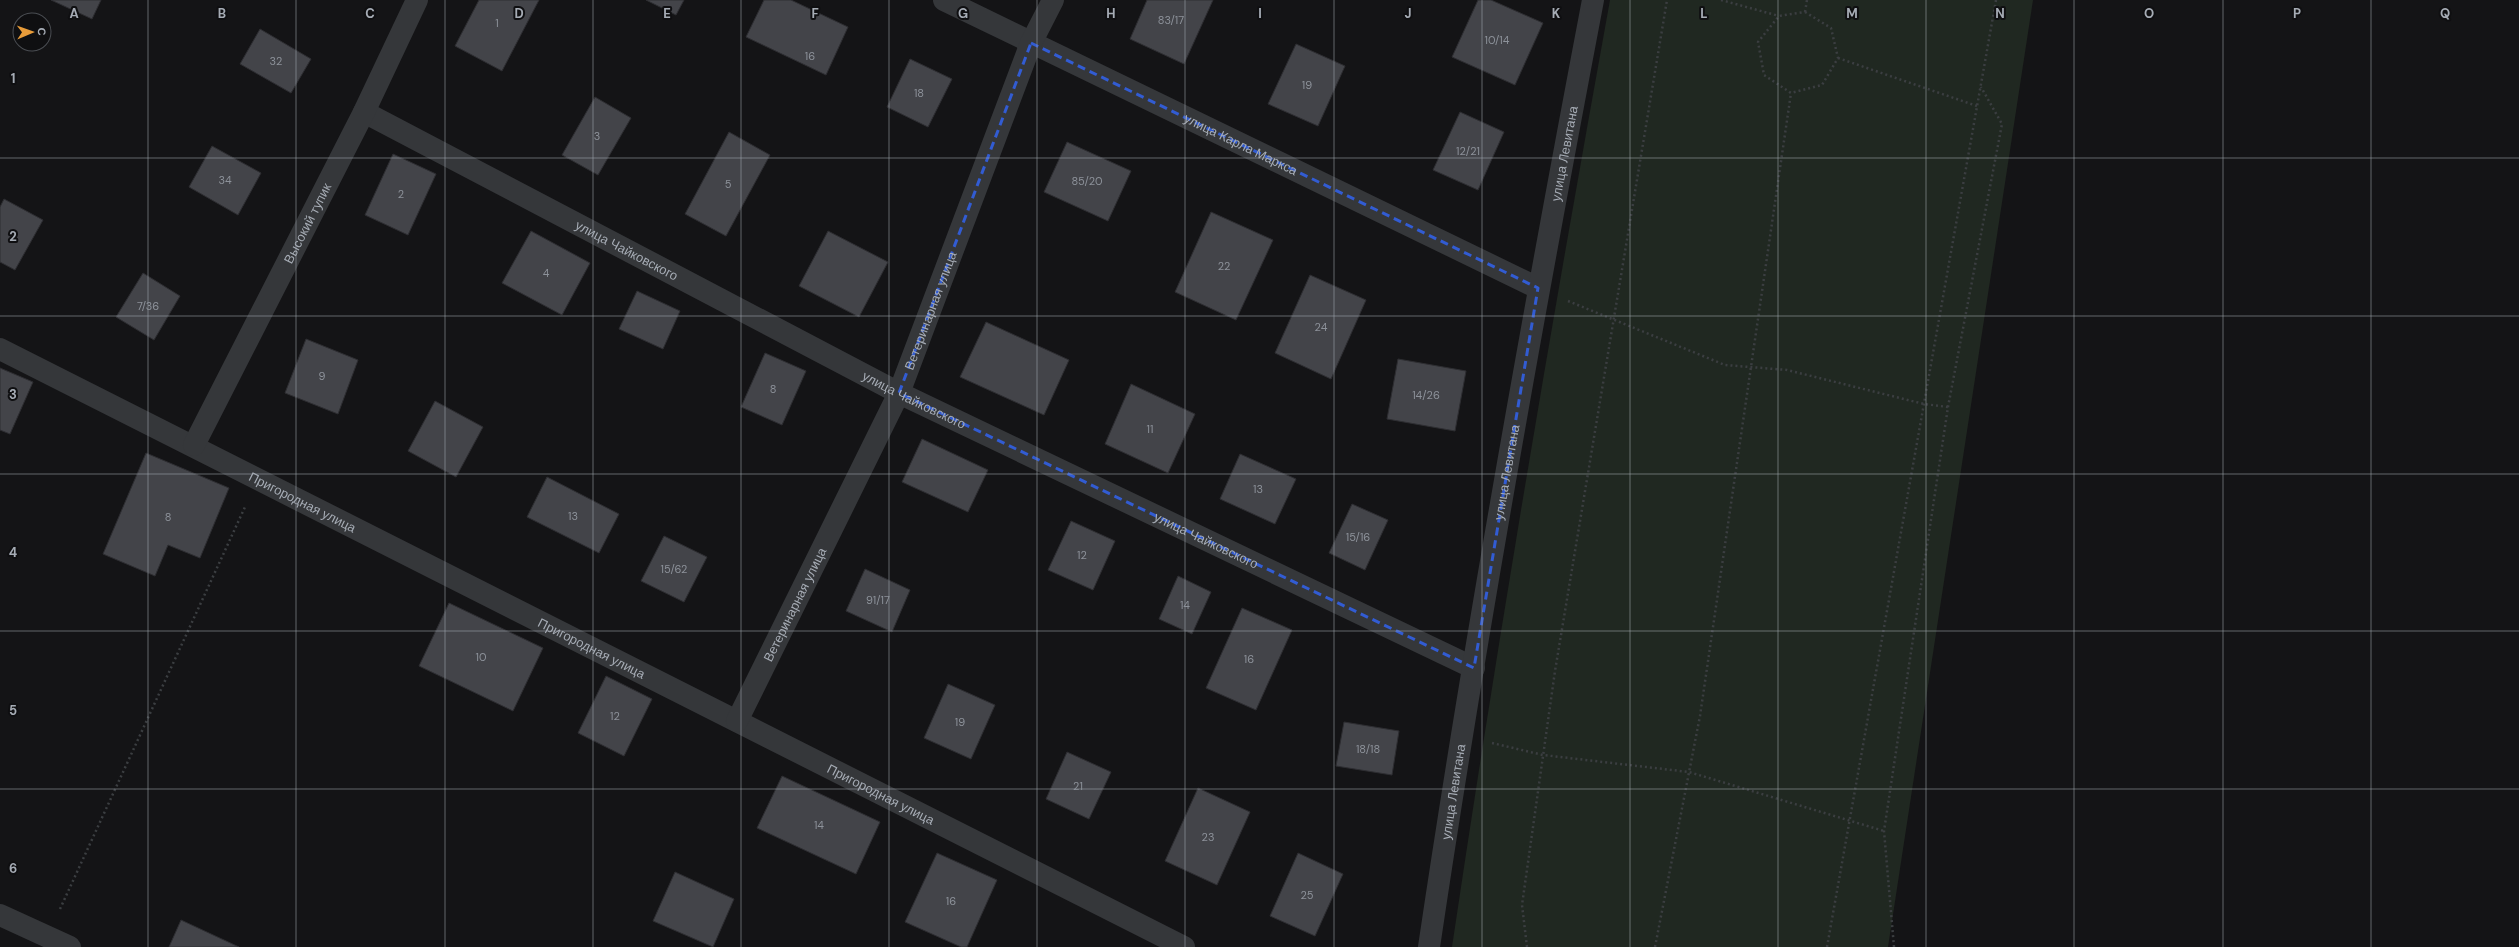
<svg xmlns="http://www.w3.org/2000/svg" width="2519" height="947" viewBox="0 0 2519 947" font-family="'DM Sans',sans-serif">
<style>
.green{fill:#202821}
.building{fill:#434449;stroke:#2e2e32}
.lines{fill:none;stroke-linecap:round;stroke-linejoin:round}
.path{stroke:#3b3e41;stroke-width:2.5;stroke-dasharray:2 3;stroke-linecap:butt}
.minor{stroke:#35373a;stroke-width:22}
.marked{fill:none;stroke:#325cd3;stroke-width:3;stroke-dasharray:8 5;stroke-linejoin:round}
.grid{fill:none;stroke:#a6acb5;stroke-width:1;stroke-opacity:0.55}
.labels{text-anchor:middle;stroke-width:4;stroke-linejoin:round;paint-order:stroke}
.number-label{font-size:11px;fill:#8d929a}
.street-label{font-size:13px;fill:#a6acb5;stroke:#0f0f11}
.grid-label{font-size:13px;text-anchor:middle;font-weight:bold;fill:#a6acb5;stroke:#0f0f11;stroke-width:4;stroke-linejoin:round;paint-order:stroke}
</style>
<rect width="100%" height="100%" fill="#141416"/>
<path class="green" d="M1610,0H2033L1888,947H1452C1499,630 1553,315 1610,0Z"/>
<g class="building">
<path d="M51,0H101L92,19Z"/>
<path d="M479,0H539L502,71L455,46Z"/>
<path d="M646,0H684L676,15Z"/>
<path d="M764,0H791L848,27L826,75L746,37Z"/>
<path d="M1147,0H1213L1184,64L1130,39Z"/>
<path d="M1478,0H1491L1543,23L1515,85L1452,57Z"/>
<path d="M260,29L311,59L291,93L240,64Z"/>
<path d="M1296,44L1345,66L1318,126L1268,104Z"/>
<path d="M910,59L952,79L928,127L887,107Z"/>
<path d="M595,97L631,118L598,175L562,155Z"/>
<path d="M1460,112L1504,132L1478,190L1433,170Z"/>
<path d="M729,132L770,155L726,236L685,214Z"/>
<path d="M1067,142L1131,171L1108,221L1044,192Z"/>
<path d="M212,146L261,173L238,215L189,187Z"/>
<path d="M393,154L436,174L408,235L365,215Z"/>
<path d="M4,199L43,220L15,270L0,262V207Z"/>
<path d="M1211,212L1273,240L1236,320L1175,292Z"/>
<path d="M531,231L590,263L562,315L502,283Z"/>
<path d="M828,231L888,262L859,317L799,286Z"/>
<path d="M143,273L180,296L154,340L116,317Z"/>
<path d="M1310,275L1366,300L1331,379L1275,353Z"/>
<path d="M637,291L680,311L663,349L619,329Z"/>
<path d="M986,322L1069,360L1044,415L960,377Z"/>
<path d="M306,339L358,360L338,414L285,393Z"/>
<path d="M765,353L806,371L782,425L741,407Z"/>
<path d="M1398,359L1466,371L1455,431L1387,419Z"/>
<path d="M0,368L33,382L10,434L0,430Z"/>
<path d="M1131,384L1195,414L1168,473L1105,444Z"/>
<path d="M435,401L483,427L456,477L408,451Z"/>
<path d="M922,439L988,470L968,512L902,482Z"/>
<path d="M146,453L229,488L200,558L168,545L155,576L103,554Z"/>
<path d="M1240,454L1296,479L1275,524L1220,499Z"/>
<path d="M547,477L619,514L599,553L527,517Z"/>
<path d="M1352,504L1388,520L1365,570L1329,553Z"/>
<path d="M1071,521L1115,541L1093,590L1048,570Z"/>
<path d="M664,536L707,557L684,602L641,581Z"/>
<path d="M865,569L910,590L892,632L846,611Z"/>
<path d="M1178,576L1211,592L1192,634L1159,619Z"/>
<path d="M449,603L543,648L513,711L419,666Z"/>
<path d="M1242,608L1292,630L1256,710L1206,688Z"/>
<path d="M606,676L652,699L624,756L578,733Z"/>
<path d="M948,684L995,705L971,759L924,738Z"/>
<path d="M1344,722L1399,731L1392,775L1336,766Z"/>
<path d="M1067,752L1111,772L1089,819L1046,799Z"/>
<path d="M782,776L880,822L856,874L757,828Z"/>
<path d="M1198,788L1250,812L1217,885L1165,861Z"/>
<path d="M937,853L997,880L967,947H961L905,922Z"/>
<path d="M1298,853L1343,874L1315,936L1270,916Z"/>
<path d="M675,872L734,899L713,947L653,921Z"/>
<path d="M181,920L239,947H169Z"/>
</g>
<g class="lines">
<g class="path">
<path d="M1721,0L1779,16"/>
<path d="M1805,12L1831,28L1838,58L1822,85L1791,93L1764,75L1758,42L1779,16Z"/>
<path d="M1805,12L1807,0"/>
<path d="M1838,58L1977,106"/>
<path d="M1568,301L1725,365L1787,370L1924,404L1948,407"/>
<path d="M1492,743L1543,755L1689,772L1884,831"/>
<path d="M60,909L245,507"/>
<path d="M1527,947L1522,905L1555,671L1667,0"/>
<path d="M1655,947L1700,716L1791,93"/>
<path d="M1827,947L1996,0"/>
<path d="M1894,947L1884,831L1948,407L2002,124L1981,87"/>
</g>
<g class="minor">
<path id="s1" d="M944,0L1538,288"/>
<path id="s2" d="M364,112L899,393L1474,668"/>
<path id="s3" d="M0,349L1184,947"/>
<path id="s4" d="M194,445L364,112L417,0"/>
<path id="s5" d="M737,721L899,393L1031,43L1053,0"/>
<path d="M0,915L70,947"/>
<path id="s6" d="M1429,947C1476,630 1533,315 1593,0"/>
</g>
</g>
<path class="marked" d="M1031,43L1538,288L1474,668L899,393Z"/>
<path class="grid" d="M148,0V947M296,0V947M445,0V947M593,0V947M741,0V947M889,0V947M1037,0V947M1185,0V947M1334,0V947M1482,0V947M1630,0V947M1778,0V947M1926,0V947M2074,0V947M2223,0V947M2371,0V947M0,158H2519M0,316H2519M0,474H2519M0,631H2519M0,789H2519"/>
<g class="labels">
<g class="number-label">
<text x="1171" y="24">83/17</text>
<text x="497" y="27">1</text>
<text x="1497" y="44">10/14</text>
<text x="810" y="60">16</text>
<text x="276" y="65">32</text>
<text x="1307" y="89">19</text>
<text x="919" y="97">18</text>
<text x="597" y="140">3</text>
<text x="1468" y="155">12/21</text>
<text x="225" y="184">34</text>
<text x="1087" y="185">85/20</text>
<text x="728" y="188">5</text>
<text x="401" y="198">2</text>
<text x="1224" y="270">22</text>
<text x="546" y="277">4</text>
<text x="148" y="310">7/36</text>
<text x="1321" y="331">24</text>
<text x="322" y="380">9</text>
<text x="773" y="393">8</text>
<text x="1426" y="399">14/26</text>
<text x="1150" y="433">11</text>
<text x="1258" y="493">13</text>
<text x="573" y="520">13</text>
<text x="168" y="521">8</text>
<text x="1358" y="541">15/16</text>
<text x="1082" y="559">12</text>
<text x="674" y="573">15/62</text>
<text x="878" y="604">91/17</text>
<text x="1185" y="609">14</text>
<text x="481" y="661">10</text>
<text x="1249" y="663">16</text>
<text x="615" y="720">12</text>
<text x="960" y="726">19</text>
<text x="1368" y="753">18/18</text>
<text x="1078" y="790">21</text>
<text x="819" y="829">14</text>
<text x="1208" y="841">23</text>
<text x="1307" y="899">25</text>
<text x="951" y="905">16</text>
</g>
<g class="street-label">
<text dy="5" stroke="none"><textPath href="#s1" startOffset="330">улица Карла Маркса</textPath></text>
<text dy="5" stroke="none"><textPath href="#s6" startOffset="805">улица Левитана</textPath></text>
<text dy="5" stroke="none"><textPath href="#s4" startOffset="249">Высокий тупик</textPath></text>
<text dy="5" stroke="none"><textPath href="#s2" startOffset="297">улица Чайковского</textPath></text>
<text dy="5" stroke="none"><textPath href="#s5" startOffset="454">Ветеринарная улица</textPath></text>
<text dy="5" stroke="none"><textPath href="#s2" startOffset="621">улица Чайковского</textPath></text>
<text dy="5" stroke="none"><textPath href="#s6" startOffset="481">улица Левитана</textPath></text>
<text dy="5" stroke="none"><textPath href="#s3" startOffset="339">Пригородная улица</textPath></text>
<text dy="5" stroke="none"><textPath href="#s2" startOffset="945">улица Чайковского</textPath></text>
<text dy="5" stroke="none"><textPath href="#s5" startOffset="130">Ветеринарная улица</textPath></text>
<text dy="5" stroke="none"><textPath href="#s3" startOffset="663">Пригородная улица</textPath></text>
<text dy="5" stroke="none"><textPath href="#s6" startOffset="157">улица Левитана</textPath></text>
<text dy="5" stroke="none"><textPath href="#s3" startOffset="987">Пригородная улица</textPath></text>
</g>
</g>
<g class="grid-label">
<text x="74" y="18">A</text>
<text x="222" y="18">B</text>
<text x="370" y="18">C</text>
<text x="519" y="18">D</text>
<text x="667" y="18">E</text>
<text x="815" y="18">F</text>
<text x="963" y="18">G</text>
<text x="1111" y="18">H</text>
<text x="1260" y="18">I</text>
<text x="1408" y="18">J</text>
<text x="1556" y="18">K</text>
<text x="1704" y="18">L</text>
<text x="1852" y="18">M</text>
<text x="2000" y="18">N</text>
<text x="2149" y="18">O</text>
<text x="2297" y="18">P</text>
<text x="2445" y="18">Q</text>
<text x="13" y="83">1</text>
<text x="13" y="241">2</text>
<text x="13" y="399">3</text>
<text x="13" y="557">4</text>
<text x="13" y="715">5</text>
<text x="13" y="873">6</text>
</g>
<g transform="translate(32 32) rotate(88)"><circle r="19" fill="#0f0f11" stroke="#4b4e53"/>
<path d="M0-3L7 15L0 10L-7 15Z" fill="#e89c3a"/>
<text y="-6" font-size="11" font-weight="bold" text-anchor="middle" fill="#a6acb5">С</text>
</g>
</svg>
